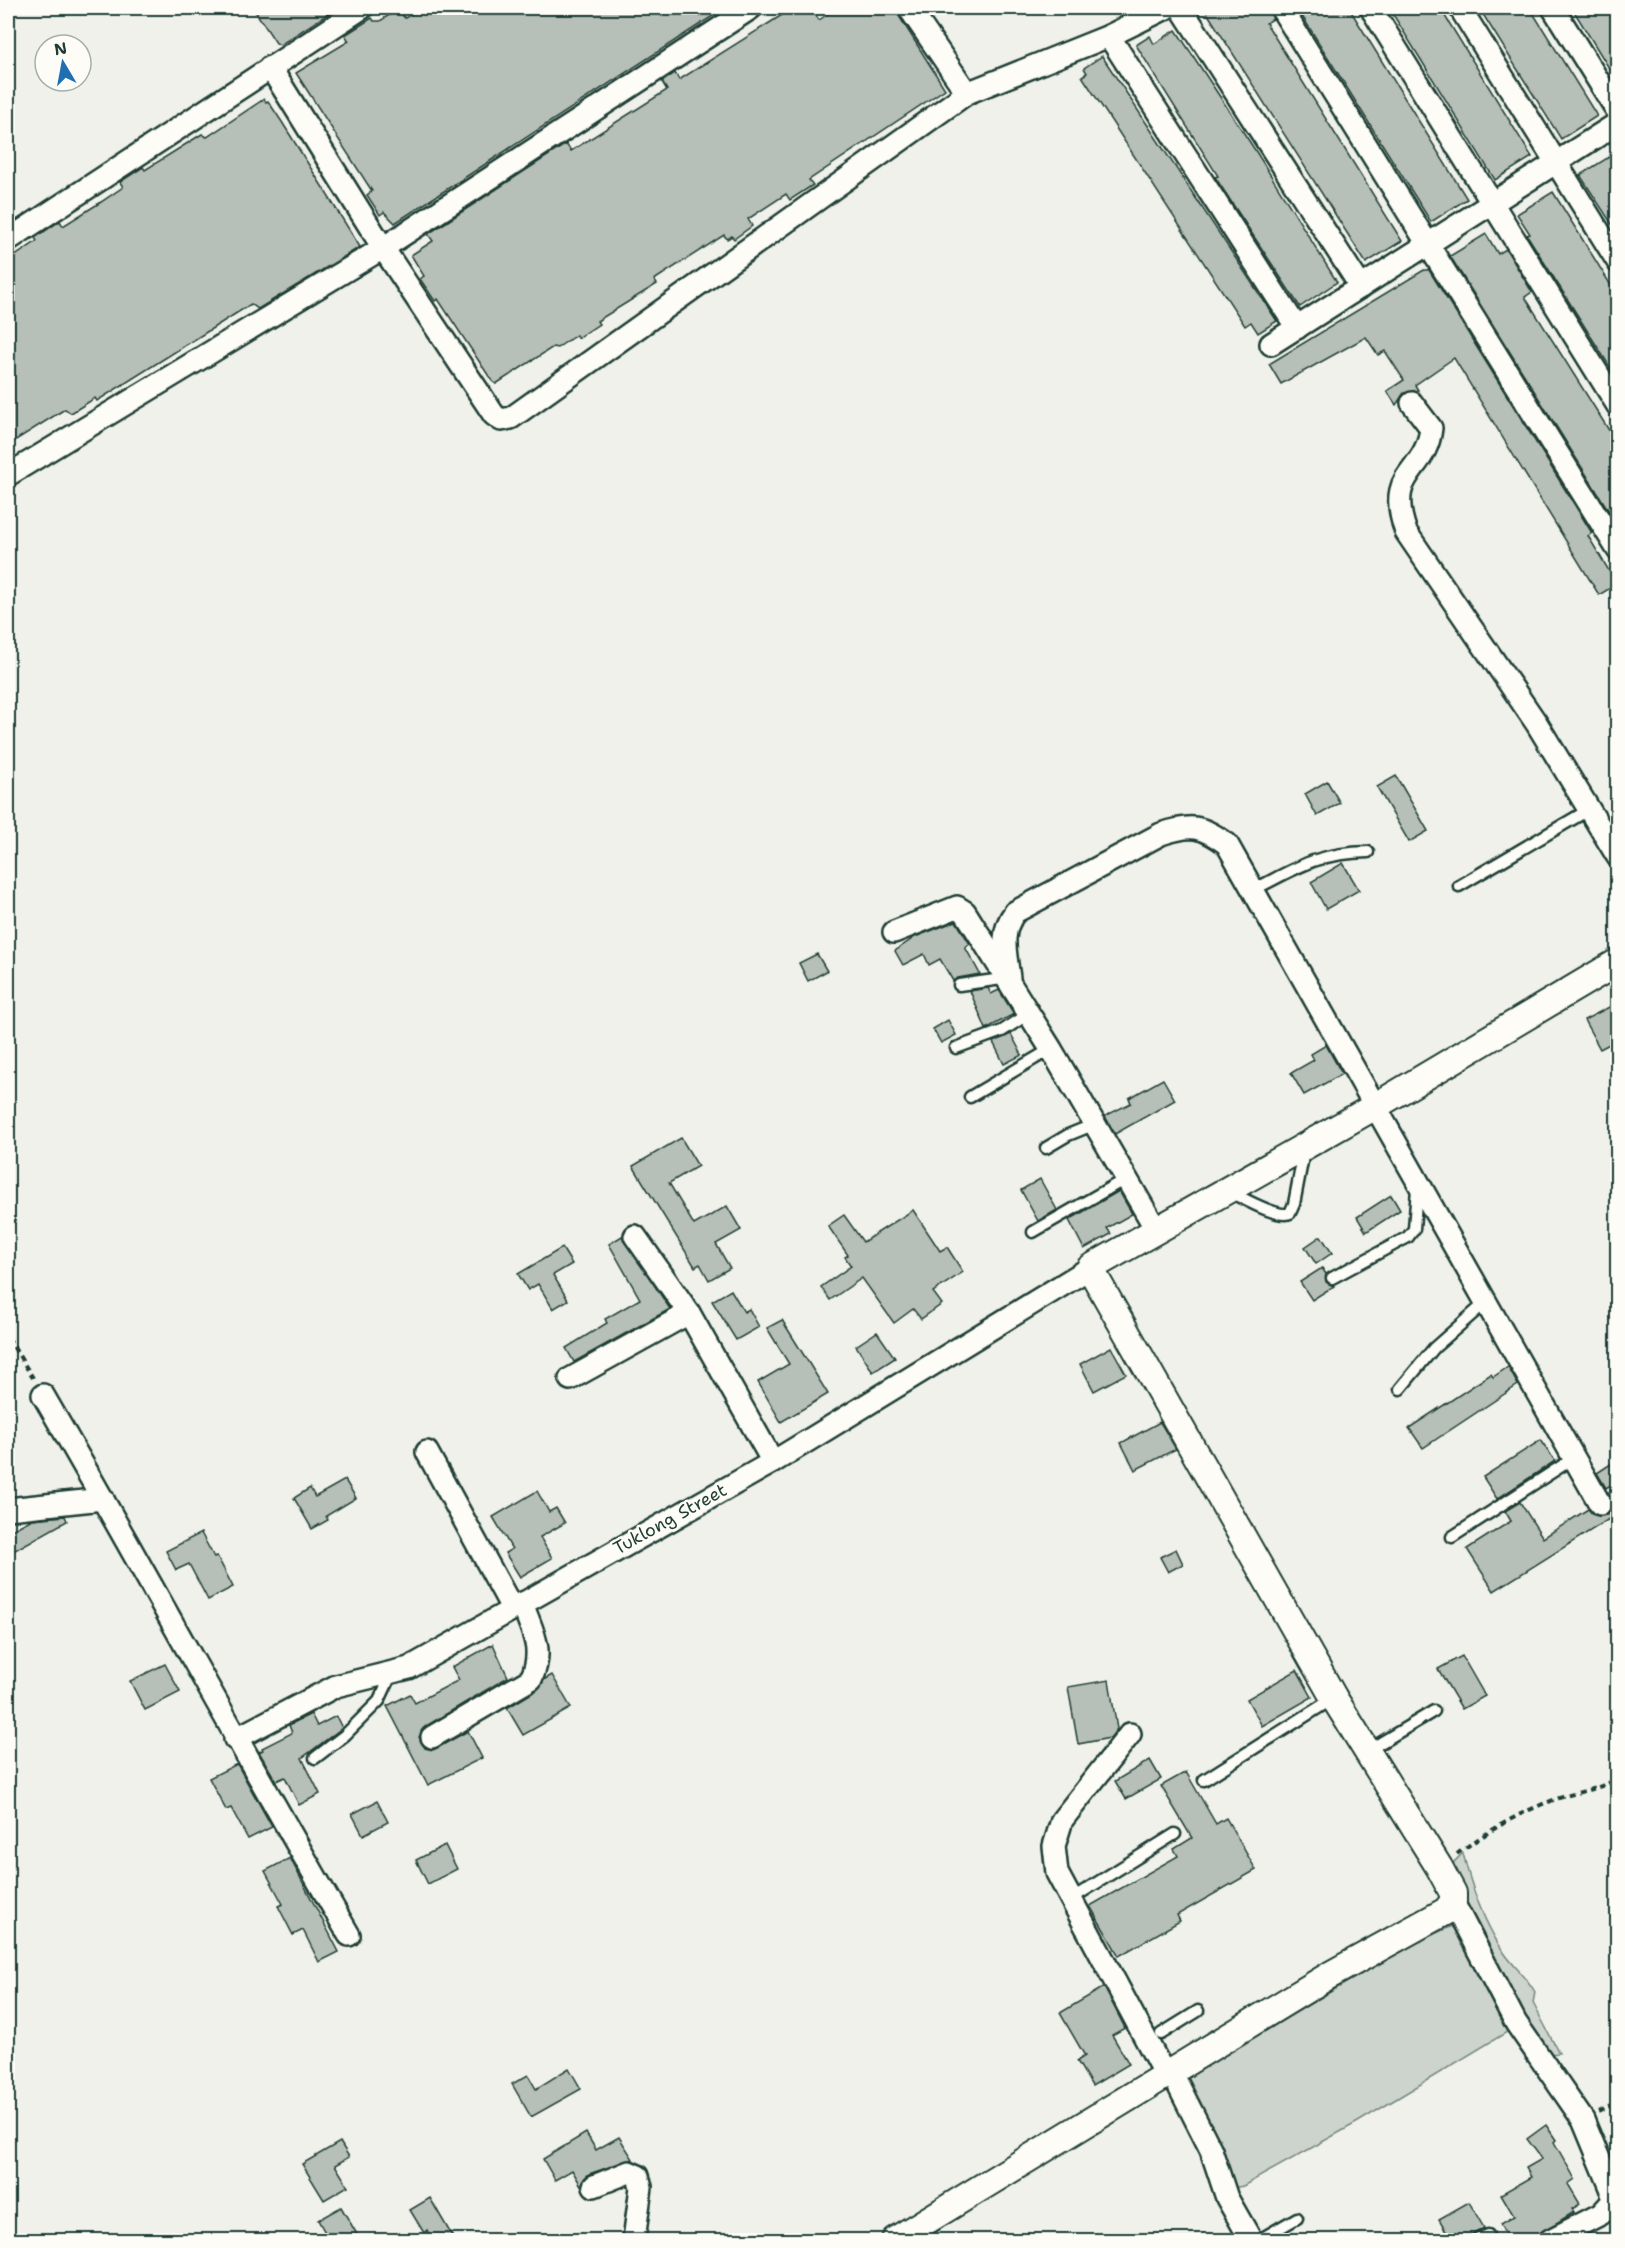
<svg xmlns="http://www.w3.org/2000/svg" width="1625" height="2248" viewBox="0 0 1625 2248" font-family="'Shantell Sans',sans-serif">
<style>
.green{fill:#cdd3cd;stroke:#768880;stroke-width:1.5}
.building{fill:#b6bfb8;stroke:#1f3d34;stroke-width:1.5}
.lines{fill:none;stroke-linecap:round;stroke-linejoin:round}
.service-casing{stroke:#1f3d34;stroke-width:15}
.minor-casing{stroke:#1f3d34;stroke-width:26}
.tertiary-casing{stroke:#1f3d34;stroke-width:30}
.path{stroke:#1f3d34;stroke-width:4;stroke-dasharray:6 4.5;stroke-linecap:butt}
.service{stroke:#fdfcf7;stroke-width:10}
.minor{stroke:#fdfcf7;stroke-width:21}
.tertiary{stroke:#fdfcf7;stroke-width:26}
.labels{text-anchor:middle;stroke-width:5;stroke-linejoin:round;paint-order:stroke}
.street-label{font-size:18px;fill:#1f3d34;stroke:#fdfcf7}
</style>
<rect width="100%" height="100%" fill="#f0f1eb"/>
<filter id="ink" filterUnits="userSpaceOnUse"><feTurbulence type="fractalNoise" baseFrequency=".0167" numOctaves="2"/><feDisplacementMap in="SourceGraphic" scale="12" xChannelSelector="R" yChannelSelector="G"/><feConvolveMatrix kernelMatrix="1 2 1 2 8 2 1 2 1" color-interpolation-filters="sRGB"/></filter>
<g filter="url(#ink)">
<g class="green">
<path d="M1463,1853C1471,1886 1483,1920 1501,1948C1511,1965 1526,1975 1535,1992L1533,2003L1559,2053L1550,2054L1543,2051L1475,1929L1452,1869L1454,1862Z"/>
<path d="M1450,1927H1456L1512,2029L1358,2122L1243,2186L1229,2189L1183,2078L1418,1941Z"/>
</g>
<g class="building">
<path d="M253,8H337L280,45L276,43Z"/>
<path d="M421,8H725L395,223L384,212L380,215L367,195L372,191L296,73L349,41L345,35L372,18L374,21H380L397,10L405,18Z"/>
<path d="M793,8H811L819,20L837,8H894L945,89L809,180L813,185L790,200L786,194L748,219L752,226L734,239L732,236L727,239L724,235L654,280L657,284L597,321L599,324L578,338L576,335L557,348L553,347L496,384L492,381L438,299L435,301L420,279L424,276L411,255L433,241L428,234L566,144L571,151L667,90L662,82L675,73L679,80Z"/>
<path d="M1204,8H1268L1273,19L1266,23L1402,241L1366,263Z"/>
<path d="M1297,8H1349L1467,199L1431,222Z"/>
<path d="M1389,8H1440L1532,157L1495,180Z"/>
<path d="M1479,8H1530L1597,116L1561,139Z"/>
<path d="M1572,8H1617V81Z"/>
<path d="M1176,30L1255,150L1337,282L1300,307L1215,177L1218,176L1136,45L1150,36L1154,44Z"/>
<path d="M1102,56L1277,321L1258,333L1251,322L1245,326L1082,76L1087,73L1084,68Z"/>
<path d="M264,99L266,102L268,101L282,122L360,247L258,309L251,304L97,401L95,398L71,413L65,409L8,445V261L37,241L35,238L60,221L63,226L101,202L123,187L120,182L143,167L145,170L202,134L207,137Z"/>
<path d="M1617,152V232L1580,175Z"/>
<path d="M1553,192L1617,295V378L1527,235L1530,234L1517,214Z"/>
<path d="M1486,234L1498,254L1506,249L1532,292L1525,297L1617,443V517L1614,519L1450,256Z"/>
<path d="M1424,270H1429L1592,533L1588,536L1617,584L1599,595L1454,358L1415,385L1418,390L1404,393L1396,405L1387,391L1404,380L1385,351L1378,355L1366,337L1281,384L1269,364Z"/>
<path d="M1396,776L1428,831L1409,842L1377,787Z"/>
<path d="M1327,781L1340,803L1317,816L1305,794Z"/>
<path d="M1343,863L1359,890L1326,909L1311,882Z"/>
<path d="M956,921L970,944L965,947L980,974L958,978L953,981L940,959L929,965L924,954L903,965L895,951L915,937Z"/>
<path d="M817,954L827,971L808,981L799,963Z"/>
<path d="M988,988L991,994L999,990L1014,1014L986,1029L970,991Z"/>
<path d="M1617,1003V1040L1600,1049L1584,1020Z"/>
<path d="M948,1020L956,1035L941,1043L933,1029Z"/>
<path d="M1011,1034L1022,1055L1004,1064L993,1042Z"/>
<path d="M1326,1045L1342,1074L1304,1095L1291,1073L1314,1060L1311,1054Z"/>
<path d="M1163,1079L1175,1100L1115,1134L1105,1116L1131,1103L1129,1098Z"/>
<path d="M681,1138L698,1166L669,1183L694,1225L727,1206L741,1230L716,1244L730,1268L709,1280L700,1264L695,1267L633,1166Z"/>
<path d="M1040,1179L1057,1210L1038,1221L1021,1190Z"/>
<path d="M1119,1191L1132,1214L1107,1228L1111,1234L1084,1249L1069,1220Z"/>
<path d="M1391,1195L1400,1210L1366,1232L1357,1217Z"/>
<path d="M913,1210L940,1251L947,1247L963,1272L933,1292L942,1304L921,1319L913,1309L894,1323L862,1278L830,1300L821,1287L851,1266L845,1257L848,1255L828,1226L844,1215L863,1242Z"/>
<path d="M622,1236L670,1309L574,1362L566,1348L607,1323L605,1319L640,1299L609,1244Z"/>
<path d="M1321,1236L1332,1253L1316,1264L1305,1247Z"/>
<path d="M562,1248L572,1264L553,1275L568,1300L553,1309L538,1284L528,1290L518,1274Z"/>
<path d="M1322,1268L1326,1274V1282L1334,1286L1312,1300L1300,1282Z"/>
<path d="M731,1290L744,1312L749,1309L759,1327L736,1340L712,1301Z"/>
<path d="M782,1320L828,1394L781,1422L758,1382L789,1364L767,1328Z"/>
<path d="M877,1332L895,1358L873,1372L856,1346Z"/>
<path d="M1111,1347L1126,1374L1094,1391L1080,1364Z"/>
<path d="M1508,1367L1518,1385L1423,1448L1409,1428L1491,1374L1493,1377Z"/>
<path d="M1160,1422L1176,1449L1135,1470L1121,1443Z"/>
<path d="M1541,1440L1555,1461L1497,1499L1483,1477Z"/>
<path d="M1617,1460V1481L1606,1488L1597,1473Z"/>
<path d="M345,1480L356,1498L326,1516L328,1520L312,1529L294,1498L310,1488L315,1497Z"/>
<path d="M537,1491L549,1512L556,1508L565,1523L540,1537L552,1558L520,1577L505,1553L512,1549L493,1517Z"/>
<path d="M1617,1491V1514L1494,1591L1467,1549L1511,1521L1505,1511L1520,1502L1543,1538L1588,1509L1594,1515H1607L1613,1505L1610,1496Z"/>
<path d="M65,1516L67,1521L8,1554V1532L32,1519Z"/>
<path d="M201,1533L214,1557L217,1556L233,1587L208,1600L189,1564L176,1570L166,1551Z"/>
<path d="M1176,1549L1183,1564L1168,1572L1160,1557Z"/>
<path d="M493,1644L508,1677L426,1726L419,1737L425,1748L433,1750L468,1731L482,1758L428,1785L387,1706L410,1694L415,1703L459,1680L452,1667Z"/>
<path d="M1462,1656L1485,1696L1462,1709L1438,1669Z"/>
<path d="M165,1664L180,1692L145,1710L130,1681Z"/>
<path d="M1297,1670L1312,1697L1262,1726L1247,1699Z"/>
<path d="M552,1675L571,1708L523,1735L507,1708L537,1690L545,1679Z"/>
<path d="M1109,1680L1117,1729L1110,1738L1078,1744L1068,1687Z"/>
<path d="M311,1714L317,1726L336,1716L342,1728L302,1758L320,1794L299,1805L285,1777L276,1781L259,1752L263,1750L262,1748L292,1733L289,1725Z"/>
<path d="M1150,1760L1161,1779L1126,1799L1115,1781Z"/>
<path d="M237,1764L272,1827L248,1839L231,1808L226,1810L209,1778Z"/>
<path d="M1186,1772L1216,1824L1226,1818L1256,1870L1177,1915L1180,1921L1119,1956L1090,1906L1178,1856L1174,1849L1192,1838L1161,1786Z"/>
<path d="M377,1801L388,1822L363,1835L352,1814Z"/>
<path d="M445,1845L457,1869L428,1884L416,1860Z"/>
<path d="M290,1858L339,1952L319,1962L303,1930L293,1935L278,1906L283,1904L265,1871Z"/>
<path d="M1104,1987L1125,2028L1112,2035L1129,2064L1092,2086L1077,2061L1085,2056L1060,2013Z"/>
<path d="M569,2068L581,2089L531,2117L512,2084L528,2075L536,2089Z"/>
<path d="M1546,2125L1556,2140L1554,2142L1575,2179L1568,2184L1580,2204L1572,2209L1574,2212L1528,2241H1509L1500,2224L1514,2216L1501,2194L1531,2177L1526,2168L1542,2159L1527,2139Z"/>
<path d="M586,2133L596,2150L619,2137L633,2159L589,2174L584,2179L582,2187L572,2170L555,2180L543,2159Z"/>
<path d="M340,2142L349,2157L335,2165L348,2186L324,2200L302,2164Z"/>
<path d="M430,2198L455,2241H433L427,2230L424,2233L410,2210Z"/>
<path d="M1469,2202L1484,2228L1462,2241H1452L1439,2219Z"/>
<path d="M341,2207L361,2241H330L318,2220Z"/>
</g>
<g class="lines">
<defs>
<g id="service">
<path d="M1459,886L1590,809"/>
<path d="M1253,890C1297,868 1316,853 1368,852"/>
<path d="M959,985L1009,978"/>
<path d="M956,1048L1002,1031L1030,1013"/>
<path d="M970,1097L1051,1049"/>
<path d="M1046,1148L1068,1135L1095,1124"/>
<path d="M1228,1191C1241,1197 1278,1219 1290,1213L1294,1204L1304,1151"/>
<path d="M1033,1232L1127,1178"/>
<path d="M1332,1278L1408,1237L1414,1229L1417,1188"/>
<path d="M1400,1389L1434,1348L1485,1303"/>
<path d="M1452,1537L1574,1458"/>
<path d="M1367,1751L1434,1711"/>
<path d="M315,1758L345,1735L379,1701L392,1673"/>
<path d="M1204,1780L1334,1698"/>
<path d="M1071,1899L1175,1834"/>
<path d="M1161,2034L1198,2011"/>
<path d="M1259,2240L1297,2218"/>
<path d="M1476,2240L1488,2235"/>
</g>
<g id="minor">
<path d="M909,8L967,93"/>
<path d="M1181,8L1361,287"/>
<path d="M1281,8L1618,550"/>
<path d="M1371,8L1618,406"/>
<path d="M1460,8L1618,262"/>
<path d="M1553,8L1618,112"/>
<path d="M1109,36L1297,328"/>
<path d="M270,67L383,248L494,415L501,420L511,418L967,93L1109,36L1166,8"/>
<path d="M8,240L362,8"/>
<path d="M1271,344L1618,123"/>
<path d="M1412,403L1431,428C1426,475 1384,470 1406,532L1537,724L1618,857"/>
<path d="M8,475L383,248L751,8"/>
<path d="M894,932L957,907L965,912L1051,1049L1157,1231"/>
<path d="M1009,978C1006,953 999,933 1015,912L1161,834C1191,824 1201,825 1227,844L1600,1504"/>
<path d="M635,1236L689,1313L773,1462"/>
<path d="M570,1379L689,1313"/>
<path d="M43,1395C147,1574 245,1756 349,1935"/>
<path d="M427,1452L512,1608"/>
<path d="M8,1509L103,1499"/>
<path d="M1130,1734L1062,1820L1054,1846L1057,1873L1165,2075"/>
<path d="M432,1737L531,1679C545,1649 532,1632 522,1603"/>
<path d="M235,1739L336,1686L409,1668L773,1462L1090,1268"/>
<path d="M1453,1902L1516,2023L1583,2120L1612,2190V2202L1601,2214L1550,2240"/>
<path d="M1171,2071L1211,2150L1227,2198L1251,2240"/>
<path d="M594,2186L629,2172L638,2176L641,2187L634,2240"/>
</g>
<path id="tertiary" d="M895,2240L1330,1975L1446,1911L1453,1902V1893L1439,1867L1334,1698L1090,1268L1374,1107L1618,962"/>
</defs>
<use href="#service" class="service-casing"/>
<use href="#minor" class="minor-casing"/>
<use href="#tertiary" class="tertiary-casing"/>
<g class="path">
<path d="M8,1338L33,1378"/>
<path d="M1457,1854C1485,1833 1518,1813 1551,1801C1573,1792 1597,1791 1618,1778"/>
<path d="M1599,2112L1618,2102"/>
</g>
<use href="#service" class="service"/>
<use href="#minor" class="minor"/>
<use href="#tertiary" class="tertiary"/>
</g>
</g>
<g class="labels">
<g class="street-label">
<text transform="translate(670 1519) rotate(-29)" y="6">Tuklong Street</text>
</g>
</g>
<rect width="1625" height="2248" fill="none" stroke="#fdfcf7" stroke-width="30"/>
<rect x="15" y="15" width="1595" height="2218" fill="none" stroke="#1f3d34" stroke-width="2" filter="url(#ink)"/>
<g transform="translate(63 63) rotate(350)"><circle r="28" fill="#fdfcf7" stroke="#a4b0a9" stroke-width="1.5"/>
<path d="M0-4.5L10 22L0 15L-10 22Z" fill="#1f6fb2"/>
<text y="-9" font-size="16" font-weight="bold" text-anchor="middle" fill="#1f3d34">N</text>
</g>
</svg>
